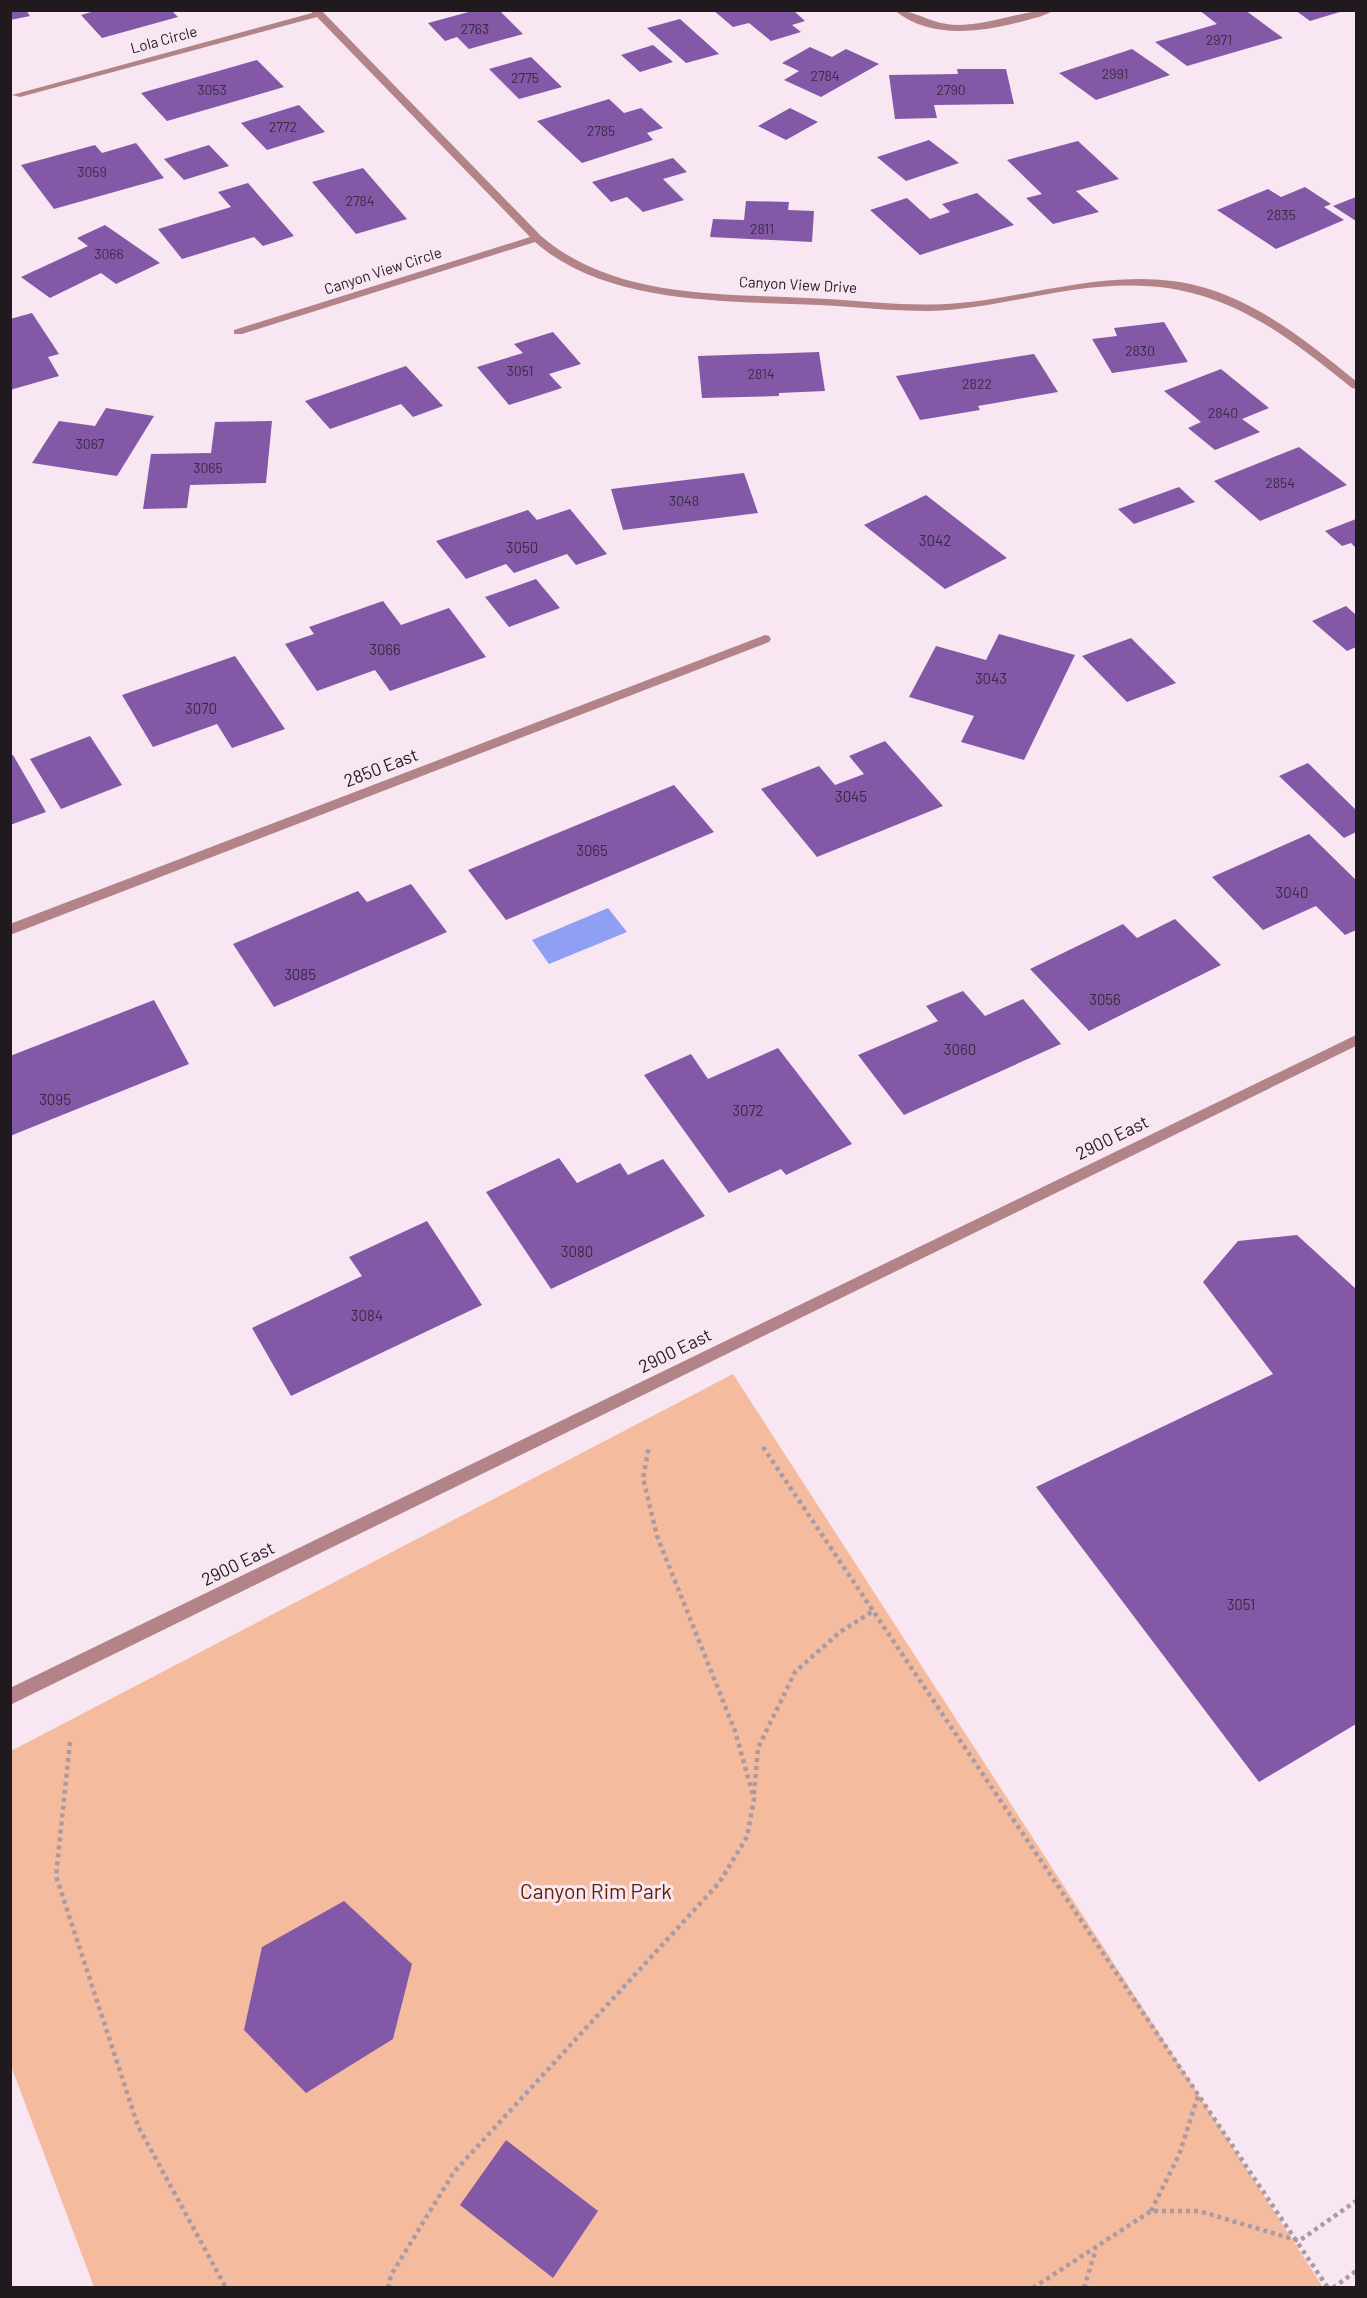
<svg xmlns="http://www.w3.org/2000/svg" width="1367" height="2298" viewBox="0 0 1367 2298" font-family="Barlow,sans-serif">
<style>
.green{fill:#f5bb9e}
.water{fill:#8e9ff4}
.building{fill:#8359a7}
.lines{fill:none;stroke-linecap:round;stroke-linejoin:round}
.path{stroke:#a89ba4;stroke-width:4.5;stroke-dasharray:4 4;stroke-linecap:butt}
.minor{fill:#b28487;fill-rule:evenodd}
.labels{text-anchor:middle;stroke-width:6;stroke-linejoin:round;paint-order:stroke}
.far-number-label{font-size:14px;fill:#392a40}
.far-street-label{font-size:15px;fill:#201a1e;stroke:#f8e7f2}
.number-label{font-size:15px;fill:#392a40}
.street-label{font-size:18px;fill:#201a1e;stroke:#f8e7f2}
.near-park-label{font-size:21px;fill:#5d2501;stroke:#f8e7f2}
</style>
<rect width="100%" height="100%" fill="#f8e7f2"/>
<path class="green" d="M733,1374L1323,2287H94L11,2066V1751Z"/>
<path class="water" d="M608,908L627,932L549,964L532,940Z"/>
<g class="building">
<path d="M10,10H26L30,16L10,20Z"/>
<path d="M98,10H171L178,17L102,38L81,15Z"/>
<path d="M476,10H499L523,34L469,49L457,37L445,41L428,23Z"/>
<path d="M713,10H793L805,21L792,25L801,32L771,41L749,23L733,27Z"/>
<path d="M1199,10H1245L1283,38L1187,66L1155,42L1217,24Z"/>
<path d="M1295,10H1343V11L1310,21Z"/>
<path d="M680,19L719,54L686,63L647,28Z"/>
<path d="M653,45L673,62L640,72L621,55Z"/>
<path d="M810,47L832,57L846,49L879,64L821,97L784,80L799,71L782,63Z"/>
<path d="M1132,49L1170,75L1096,100L1059,73Z"/>
<path d="M531,57L562,87L519,99L489,69Z"/>
<path d="M257,60L284,87L167,121L141,93Z"/>
<path d="M957,69H1006L1014,104L934,105L937,118L895,119L889,75L958,74Z"/>
<path d="M609,99L624,113L641,108L663,128L647,133L653,140L582,163L537,121Z"/>
<path d="M299,105L325,132L267,150L241,123Z"/>
<path d="M790,108L818,122L786,140L758,126Z"/>
<path d="M929,140L959,163L906,181L877,157Z"/>
<path d="M1078,141L1119,179L1076,191L1099,212L1053,224L1026,198L1042,194L1007,160Z"/>
<path d="M136,143L164,178L54,209L21,165L95,145L102,153Z"/>
<path d="M209,145L229,166L184,180L164,159Z"/>
<path d="M673,158L687,172L663,179L684,200L643,212L627,197L611,202L592,182Z"/>
<path d="M363,168L407,219L356,234L312,182Z"/>
<path d="M248,183L294,236L263,246L254,237L182,259L158,229L231,207L218,192Z"/>
<path d="M1305,187L1331,204L1324,207L1344,220L1276,249L1217,210L1268,189L1281,197Z"/>
<path d="M977,193L1014,225L920,255L870,210L907,198L930,219L950,212L942,204Z"/>
<path d="M1356,197V221L1333,206Z"/>
<path d="M746,201L789,202L788,210L814,211L812,242L710,237L713,219L744,220Z"/>
<path d="M105,225L160,263L116,284L101,273L50,298L21,277L88,246L77,238Z"/>
<path d="M32,313L59,354L48,357L59,376L10,390V319Z"/>
<path d="M1164,322L1188,362L1112,373L1092,339L1117,336L1114,328Z"/>
<path d="M553,332L581,364L549,374L562,388L509,405L477,367L523,353L514,344Z"/>
<path d="M819,352L825,391L779,393V396L702,398L698,356Z"/>
<path d="M1034,354L1058,392L978,406L980,410L920,420L896,376Z"/>
<path d="M406,366L443,406L413,417L401,404L330,429L305,401Z"/>
<path d="M1221,369L1269,408L1242,419L1260,432L1215,450L1188,428L1201,422L1164,391Z"/>
<path d="M106,408L154,416L117,476L32,463L59,421L95,426Z"/>
<path d="M272,421L266,483L190,485L187,508L143,509L151,454L211,453L215,422Z"/>
<path d="M1299,447L1347,485L1260,521L1214,481Z"/>
<path d="M744,473L758,513L623,530L611,489Z"/>
<path d="M1179,487L1195,502L1134,524L1118,509Z"/>
<path d="M926,495L1007,558L945,589L864,525Z"/>
<path d="M570,509L607,554L576,565L567,554L514,573L506,564L466,579L436,541L528,510L537,520Z"/>
<path d="M1356,519V548L1351,543L1342,546L1325,531Z"/>
<path d="M536,579L560,608L509,627L485,597Z"/>
<path d="M383,601L401,625L449,608L486,657L390,691L375,670L317,691L285,644L314,634L309,627Z"/>
<path d="M1346,606L1356,615V647L1347,651L1312,621Z"/>
<path d="M999,634L1075,655L1024,760L961,742L974,716L909,697L936,646L986,660Z"/>
<path d="M1131,638L1176,683L1127,702L1082,656Z"/>
<path d="M235,656L285,729L232,748L217,724L153,747L122,695Z"/>
<path d="M90,736L122,785L61,809L30,759Z"/>
<path d="M885,741L943,806L817,857L761,789L819,766L835,785L864,774L849,756Z"/>
<path d="M13,755L46,812L10,825V756Z"/>
<path d="M1308,763L1356,810V832L1344,838L1279,776Z"/>
<path d="M674,785L714,832L506,920L468,870Z"/>
<path d="M1309,834L1356,880V930L1345,935L1316,906L1263,930L1212,877Z"/>
<path d="M411,884L447,932L274,1007L233,944L358,891L367,902Z"/>
<path d="M1175,919L1221,965L1089,1031L1030,969L1123,924L1137,938Z"/>
<path d="M963,991L985,1016L1023,999L1061,1044L904,1115L858,1055L938,1021L926,1006Z"/>
<path d="M154,1000L189,1064L10,1136V1056Z"/>
<path d="M778,1048L852,1144L786,1175L781,1169L729,1193L644,1075L691,1054L708,1079Z"/>
<path d="M559,1158L577,1183L620,1163L628,1175L663,1159L705,1216L551,1289L486,1192Z"/>
<path d="M427,1221L482,1305L291,1396L252,1328L362,1276L349,1257Z"/>
<path d="M1297,1235L1356,1289V1724L1259,1782L1036,1487L1273,1374L1203,1282L1238,1241Z"/>
<path d="M344,1901L412,1964L393,2039L306,2093L244,2030L262,1947Z"/>
<path d="M506,2140L598,2211L553,2278L460,2205Z"/>
</g>
<g class="lines">
<g class="path">
<path d="M763,1447L1328,2288"/>
<path d="M70,1742L56,1876L138,2126L226,2288"/>
<path d="M754,1794L758,1748L795,1672L840,1632L873,1611"/>
<path d="M1151,2211L1179,2155L1198,2096"/>
<path d="M388,2288L391,2275L454,2172L719,1883L747,1837L754,1799L735,1731L657,1536L643,1478L649,1447"/>
<path d="M1033,2288L1151,2211H1199L1299,2241L1356,2201"/>
<path d="M1084,2288L1096,2249"/>
<path d="M1333,2288L1356,2271"/>
</g>
<g class="minor">
<path d="M311,10H321L541,236C618,302 732,293 828,299C872,302 915,307 959,303C1034,296 1104,270 1180,282C1249,294 1303,338 1356,381V389L1352,388C1258,312 1198,271 1072,290C1024,297 977,310 929,311C892,311 856,307 819,305C729,301 606,305 535,242L242,334H234V330L530,237L317,17L20,97L12,95L312,13Z"/>
<path d="M894,10C915,10 933,25 957,25C990,25 1022,10 1054,10C1046,16 1034,18 1024,21C982,32 930,40 894,10Z"/>
<path d="M765,635L769,636L771,639L769,642L10,935V924Z"/>
<path d="M1356,1035V1046L10,1705V1688Z"/>
</g>
</g>
<g class="labels">
<g class="far-number-label">
<text x="475" y="34">2763</text>
<text x="1219" y="45">2971</text>
<text x="1115" y="79">2991</text>
<text x="825" y="81">2784</text>
<text x="525" y="83">2775</text>
<text x="212" y="95">3053</text>
<text x="951" y="95">2790</text>
<text x="283" y="132">2772</text>
<text x="601" y="136">2785</text>
<text x="92" y="177">3059</text>
<text x="360" y="206">2784</text>
<text x="1281" y="220">2835</text>
<text x="762" y="234">2811</text>
<text x="109" y="259">3066</text>
<text x="1140" y="356">2830</text>
<text x="520" y="376">3051</text>
<text x="761" y="379">2814</text>
<text x="977" y="389">2822</text>
<text x="1223" y="418">2840</text>
<text x="90" y="449">3067</text>
<text x="208" y="473">3065</text>
<text x="1280" y="488">2854</text>
<text x="684" y="506">3048</text>
</g>
<g class="far-street-label">
<text transform="translate(164 40) rotate(-15)" y="5">Lola Circle</text>
<text transform="translate(383 271) rotate(-18)" y="5">Canyon View Circle</text>
<text transform="translate(798 285) rotate(3)" y="5">Canyon View Drive</text>
</g>
<g class="number-label">
<text x="935" y="546">3042</text>
<text x="522" y="553">3050</text>
<text x="385" y="655">3066</text>
<text x="991" y="684">3043</text>
<text x="201" y="714">3070</text>
<text x="851" y="802">3045</text>
<text x="592" y="856">3065</text>
<text x="1292" y="898">3040</text>
<text x="300" y="980">3085</text>
<text x="1105" y="1005">3056</text>
<text x="960" y="1055">3060</text>
<text x="55" y="1105">3095</text>
<text x="748" y="1116">3072</text>
<text x="577" y="1257">3080</text>
<text x="367" y="1321">3084</text>
<text x="1241" y="1610">3051</text>
</g>
<g class="street-label">
<text transform="translate(381 768) rotate(-21)" y="6">2850 East</text>
<text transform="translate(1112 1138) rotate(-26)" y="6">2900 East</text>
<text transform="translate(675 1351) rotate(-26)" y="6">2900 East</text>
<text transform="translate(238 1564) rotate(-26)" y="6">2900 East</text>
</g>
<g class="near-park-label">
<text x="596" y="1899">Canyon Rim Park</text>
</g>
</g>
<rect width="1367" height="2298" fill="none" stroke="#201a1e" stroke-width="24"/>
</svg>
